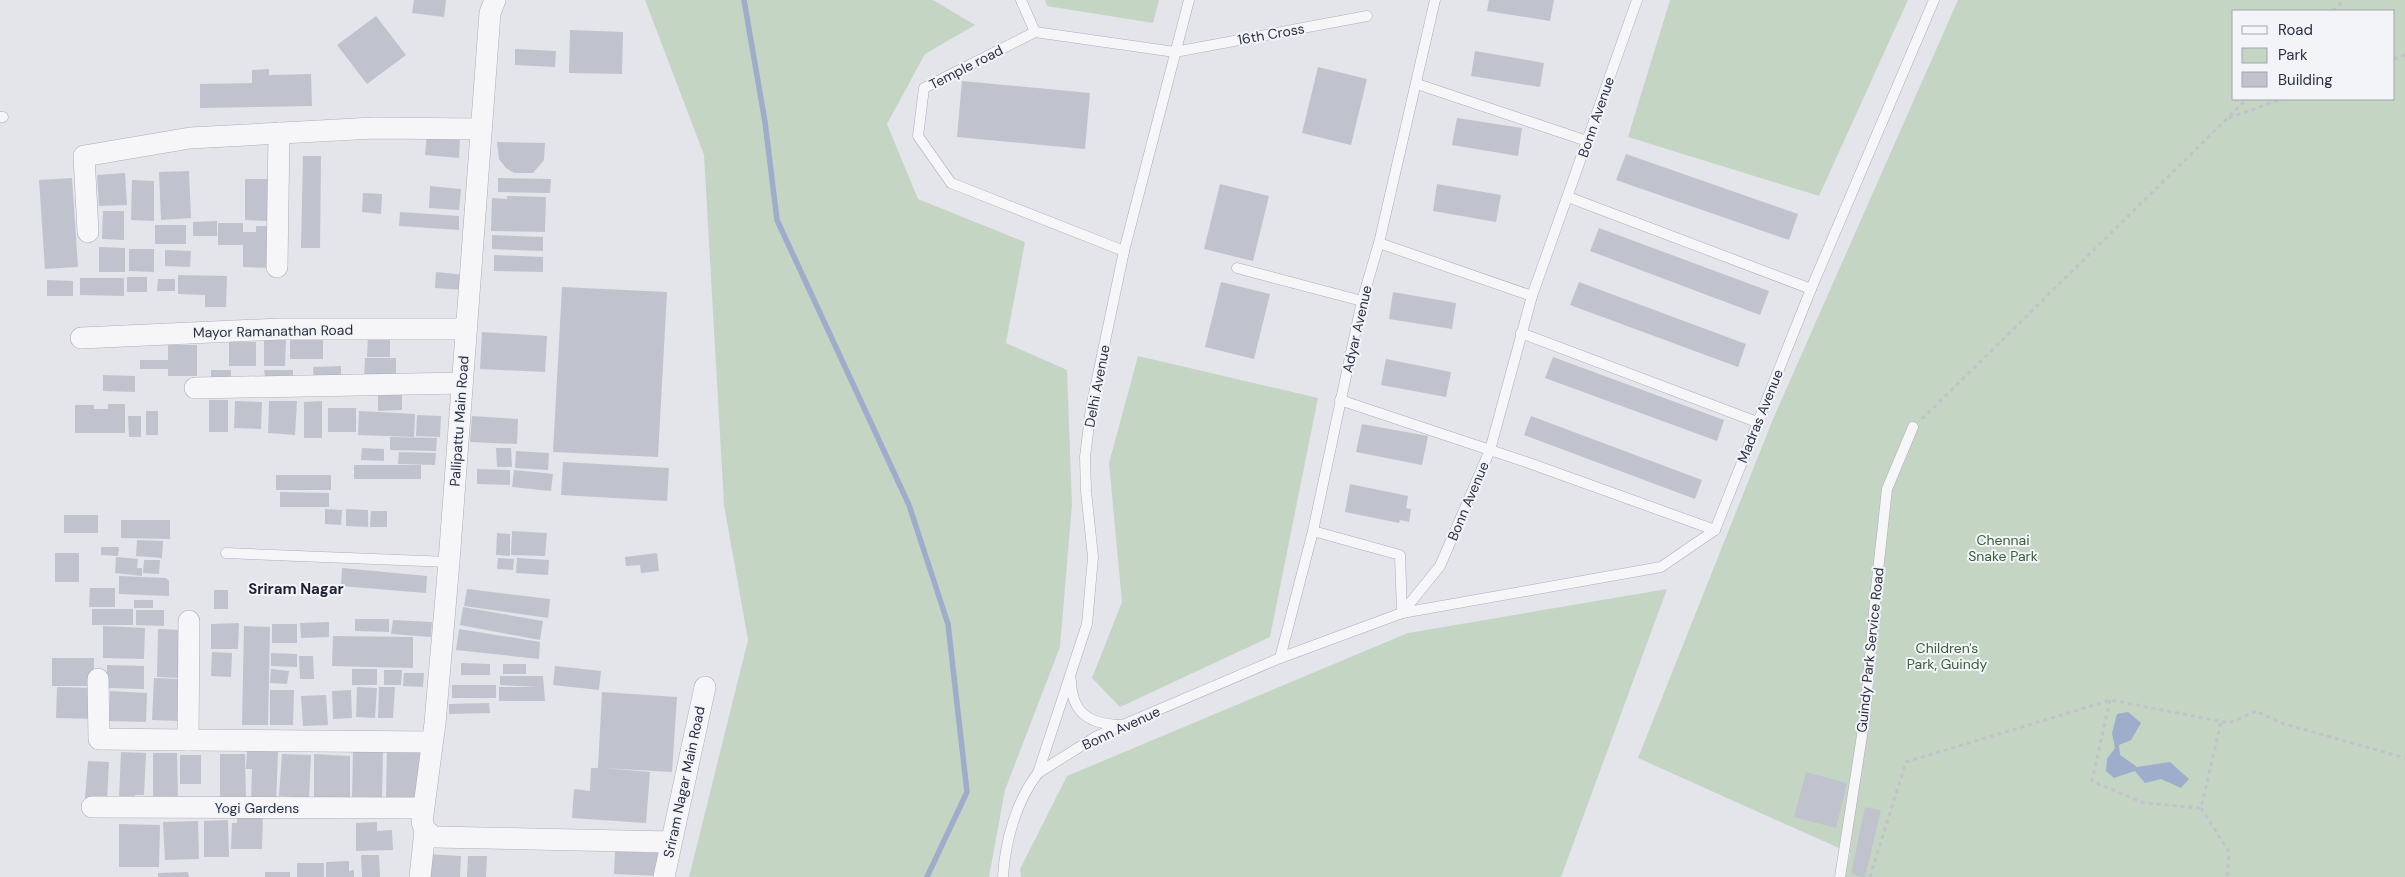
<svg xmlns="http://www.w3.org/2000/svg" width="2405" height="877" viewBox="0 0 2405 877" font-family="'DM Sans',sans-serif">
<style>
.green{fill:#c5d5c4;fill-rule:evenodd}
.water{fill:#9dadcb}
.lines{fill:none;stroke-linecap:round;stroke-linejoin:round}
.stream{stroke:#9dadcb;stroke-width:5.5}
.building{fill:#c0c3ce}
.service-casing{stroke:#acaeb9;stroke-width:11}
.minor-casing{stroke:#acaeb9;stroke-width:22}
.path{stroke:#c1c2ca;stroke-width:3;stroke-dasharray:4 4;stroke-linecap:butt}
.service{stroke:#f6f6f9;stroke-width:10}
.minor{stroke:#f6f6f9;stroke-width:21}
.labels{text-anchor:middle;stroke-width:4;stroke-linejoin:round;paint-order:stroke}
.street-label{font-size:14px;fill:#2a2f44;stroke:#f2f4f8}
.park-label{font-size:14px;fill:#386037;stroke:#f2f4f8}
.neighbourhood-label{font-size:15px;font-weight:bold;fill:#1c2135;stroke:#f2f4f8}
</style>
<rect width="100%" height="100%" fill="#e3e5eb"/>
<g class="green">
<path d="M645,0H933L975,25L925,54L887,124L918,199L1025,242L1006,343L1067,370L1072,504L1060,647L1005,790L989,877H689L748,640L724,505L704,155Z"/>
<path d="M1045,0H1159L1153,23L1047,6Z"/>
<path d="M1670,0H1908L1819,196L1628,137Z"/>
<path d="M1958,0H2405V877H1844L1850,853L1638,758L1773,419ZM2234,11H2394V99H2234Z"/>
<path d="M1138,356L1318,398L1270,637L1120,707L1092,678L1122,602L1109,463Z"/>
<path d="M1667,589L1561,877H1021L1020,869L1067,776L1408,633Z"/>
</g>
<path class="water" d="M2128,712L2141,723L2131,740L2119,745L2120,755L2137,767L2170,762L2189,779L2181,788L2161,779L2145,783L2135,771L2114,778L2106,771L2107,759L2115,748L2112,733L2117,714Z"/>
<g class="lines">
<path class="stream" d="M744,0L765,122L777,220L909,505L948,624L967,792L927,877"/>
</g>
<g class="building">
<path d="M414,0H446L444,17L412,13Z"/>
<path d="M1489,0H1554L1550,21L1487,11Z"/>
<path d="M376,16L406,55L367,84L337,45Z"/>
<path d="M570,30L623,32L622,74L569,73Z"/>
<path d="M515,49L556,51L555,67L515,65Z"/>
<path d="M1475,51L1544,63L1540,87L1471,76Z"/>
<path d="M1318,67L1367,79L1351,145L1302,133Z"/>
<path d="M269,69V75L311,74L312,106L200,108V84L252,83V70Z"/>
<path d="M962,81L1090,93L1085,149L957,137Z"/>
<path d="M1457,118L1522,128L1518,156L1452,145Z"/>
<path d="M427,134L460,137L459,158L425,155Z"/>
<path d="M497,142L545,143L544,160L533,173H514L506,168L499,159Z"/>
<path d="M1626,154L1798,214L1789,240L1616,180Z"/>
<path d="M303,156H321L320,248H301Z"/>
<path d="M189,171L191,218L161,220L159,172Z"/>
<path d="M125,173L127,205L99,206L97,175Z"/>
<path d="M72,178L78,267L45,269L39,180Z"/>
<path d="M498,178L551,179L550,193L498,192Z"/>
<path d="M245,179H268L267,221L245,220Z"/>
<path d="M132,180L154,181V221L131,220Z"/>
<path d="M1220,184L1269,196L1253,261L1204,249Z"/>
<path d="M1437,184L1501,195L1496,222L1433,211Z"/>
<path d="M430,186L461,189L459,210L429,208Z"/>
<path d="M363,193L382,194L381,214L362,212Z"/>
<path d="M507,196L546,197L545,232L491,231L492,198L507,199Z"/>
<path d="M103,211H124V240L102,239Z"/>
<path d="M400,212L459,216V230L399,226Z"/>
<path d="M217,221V236H193V222Z"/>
<path d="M218,223H243V232H256V226H272L271,268L243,267V245H218Z"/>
<rect x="155" y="225" width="31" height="19"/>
<path d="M1599,228L1769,291L1760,315L1590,251Z"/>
<path d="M492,235L543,237V251L492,249Z"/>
<path d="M99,247L125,248V272H99Z"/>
<path d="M129,249H154V272L129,271Z"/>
<path d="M165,250L191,251L190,267L165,266Z"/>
<path d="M494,255L543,257V272L494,271Z"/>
<path d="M436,272L465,275L464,290L435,288Z"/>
<path d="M178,275L227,276L226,307H205V295L178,294Z"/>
<rect x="127" y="277" width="20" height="15"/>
<path d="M80,278H124V296L80,295Z"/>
<path d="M158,279H175V291H157Z"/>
<path d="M47,280L73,281V296H47Z"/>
<path d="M1221,282L1270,294L1254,359L1205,347Z"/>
<path d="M1579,282L1746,344L1738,367L1570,305Z"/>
<path d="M562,287L667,292L658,457L553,452Z"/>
<path d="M1393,292L1456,303L1452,329L1389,319Z"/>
<path d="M482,332L547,336L545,372L480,369Z"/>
<path d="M368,335L390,336V357H367Z"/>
<rect x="290" y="337" width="33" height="22"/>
<path d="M264,340H286L285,366H264Z"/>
<rect x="229" y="342" width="27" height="24"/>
<path d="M168,345H197V376H168V369H140V360H168Z"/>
<path d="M1553,357L1724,420L1717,441L1545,378Z"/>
<path d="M365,358H396V379L364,378Z"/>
<path d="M1386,359L1451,372L1446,397L1381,385Z"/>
<path d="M341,366V381L314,380L313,367Z"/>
<rect x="211" y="370" width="20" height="11"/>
<path d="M264,370H293V382L266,384Z"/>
<path d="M103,375L135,376V392L103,391Z"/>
<path d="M402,394V410L378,411V395Z"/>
<rect x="209" y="400" width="19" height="32"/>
<path d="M235,401L262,402L261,429L234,428Z"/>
<path d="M269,401H297L295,435L268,433Z"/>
<path d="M322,401V438H304V402Z"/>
<path d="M108,404H125V433H75V405H94V409H108Z"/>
<rect x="328" y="408" width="28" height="24"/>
<rect x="146" y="411" width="12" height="24"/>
<path d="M359,411L415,414L414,437L358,435Z"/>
<path d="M417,415L441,416L440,437L416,436Z"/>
<path d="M128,416H141V437H129Z"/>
<path d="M472,416L518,419L517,444L470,442Z"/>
<path d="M1531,416L1702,480L1695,499L1524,435Z"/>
<path d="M1362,424L1428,436L1422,465L1356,452Z"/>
<path d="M390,437L437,438L436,451L390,450Z"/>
<path d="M362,448L384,449V461L361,460Z"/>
<path d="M496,448H511L512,467H497Z"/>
<path d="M516,451L549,453L548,470L515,468Z"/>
<path d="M399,452L436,453L435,465L398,464Z"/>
<path d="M563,462L669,468L667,501L561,495Z"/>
<rect x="354" y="465" width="67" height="14"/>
<path d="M477,469L510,470V485L477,484Z"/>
<path d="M514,470L553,474L551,491L512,487Z"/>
<rect x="276" y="475" width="55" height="15"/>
<path d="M1350,484L1408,496L1406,508L1411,509L1409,522L1400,520L1399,523L1345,512Z"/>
<path d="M280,492L329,493V507H280Z"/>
<path d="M325,509L342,510L341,525L325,524Z"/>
<path d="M346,509L368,510V527L346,526Z"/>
<path d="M371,511H387V527H370Z"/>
<rect x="64" y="515" width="34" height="18"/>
<path d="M121,520H170V539L121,538Z"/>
<path d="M512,531L547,533L545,556L511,555Z"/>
<path d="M497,533L510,534V556L496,555Z"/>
<path d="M137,540L163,541L162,558L136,556Z"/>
<path d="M101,547H119L118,556L101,555Z"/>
<rect x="55" y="553" width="24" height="29"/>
<path d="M657,553L659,571L641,573L640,565L626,566L625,557Z"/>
<path d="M116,557L138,559L137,568H142V576L115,573Z"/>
<path d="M498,558L514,559L513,570L497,569Z"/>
<path d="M517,558L549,560L548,575L516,573Z"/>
<path d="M144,560H160L159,574L143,573Z"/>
<path d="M342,568L427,576L426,593L341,586Z"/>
<path d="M119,576L166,578L169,581V596L119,594Z"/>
<path d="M90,588H115V607H89Z"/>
<path d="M467,589L550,599L548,618L464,606Z"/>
<rect x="214" y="590" width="14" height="19"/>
<rect x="134" y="600" width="19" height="8"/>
<path d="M463,607L543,621L540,640L460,625Z"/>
<rect x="92" y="609" width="41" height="16"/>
<path d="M136,610H164V626L136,625Z"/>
<path d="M355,619H389V632L355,631Z"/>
<path d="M393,620L432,622L431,637L391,634Z"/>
<path d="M329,622V637L301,638L300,623Z"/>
<path d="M239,623L238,649H211V624Z"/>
<rect x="272" y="624" width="25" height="19"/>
<path d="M103,626L145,628L144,659L103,658Z"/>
<path d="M244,626L270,627L268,725H242Z"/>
<path d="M158,629L182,630L181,678L157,677Z"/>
<path d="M459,629L540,642L539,659L456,650Z"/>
<path d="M333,636L413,637V668L332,666Z"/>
<path d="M212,652L232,653L231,677L211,676Z"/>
<path d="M271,653L297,654V667L271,666Z"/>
<path d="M299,656H313L314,679H300Z"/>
<rect x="52" y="658" width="42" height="28"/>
<path d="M461,663L490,664V675H461Z"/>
<rect x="503" y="664" width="23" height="10"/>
<path d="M107,665L144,666V689L107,688Z"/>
<path d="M555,666L601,671L599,690L553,685Z"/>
<path d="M271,669L289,671L287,684L270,683Z"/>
<rect x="352" y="669" width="25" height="16"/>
<path d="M384,670H402L401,685H384Z"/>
<path d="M404,673H424L423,687L403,686Z"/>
<path d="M500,676H543L545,701H499V687H539L500,685Z"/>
<path d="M154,678L180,679L178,721L152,720Z"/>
<rect x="452" y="685" width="44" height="13"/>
<path d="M57,687L96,688L95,719L56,718Z"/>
<path d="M357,687L377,688L375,718L356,717Z"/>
<path d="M379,687H395L393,718H378Z"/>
<path d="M270,690H294L293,725H270Z"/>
<path d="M351,690L352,718L333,719L332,691Z"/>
<path d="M110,691L147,693L146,722L109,721Z"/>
<path d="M602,692L677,697L672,772L603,768L650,772L646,823L572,818L574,789L590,791L591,768H598Z"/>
<path d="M326,695L328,725L303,726L301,696Z"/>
<path d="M489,703L490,713L449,714V704Z"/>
<path d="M387,746L420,747L418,800L386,799Z"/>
<path d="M383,749L382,799H352L353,750Z"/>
<path d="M247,750L278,752L276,803L251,802L252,769H246Z"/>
<path d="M121,752L146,753L144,795H135V799L119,798Z"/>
<path d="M153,753H177L178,798H153Z"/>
<path d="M220,754H245L246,801H220Z"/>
<path d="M282,754L311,755L309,798L279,796Z"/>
<path d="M314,754L350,756V799H314Z"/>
<rect x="180" y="755" width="21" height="29"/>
<path d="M88,761L109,762L107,800L85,798Z"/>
<path d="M1806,772L1847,783L1836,828L1794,817Z"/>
<path d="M1865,807L1881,810L1865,877H1862L1851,874Z"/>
<path d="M237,811L263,812L262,849H231L232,823H237Z"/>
<path d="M228,820L229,857H204V821Z"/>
<path d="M198,821L199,859L165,860L163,822Z"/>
<path d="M377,822V831L392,830L393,850L356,851V823Z"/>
<path d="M119,824L160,825L159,867H119Z"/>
<path d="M615,851L658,853L657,876L614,874Z"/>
<path d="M426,854L461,856L460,877H425Z"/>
<path d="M361,855H379L380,877H362Z"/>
<path d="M468,856H487L486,877H467Z"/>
<path d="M349,861V871L354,870V877H326V862Z"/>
<rect x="297" y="863" width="27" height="14"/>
<path d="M188,872L189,877H158V873Z"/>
<rect x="265" y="872" width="25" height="5"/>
</g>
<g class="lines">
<defs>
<g id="service">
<path d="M1021,0L1035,32"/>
<path d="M1417,84L1587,141"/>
<path d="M0,117H3"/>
<path d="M1568,197L1811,289"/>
<path d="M1379,243L1532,296"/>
<path d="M1124,251L951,183L918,136L924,88L1035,32L1175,52L1367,16"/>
<path d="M1237,268L1362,301"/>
<path d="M1521,333L1757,422"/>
<path d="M1340,400L1529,463L1715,530"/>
<path d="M1313,531L1400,555L1402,613L1661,567L1715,530L1811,289L1934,0"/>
<path d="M226,553L449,562"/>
<path d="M1280,658L1313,531L1362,301L1379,243L1435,0"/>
<path d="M1071,681C1072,713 1089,724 1120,725"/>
<path d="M1038,773L1097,736L1280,658L1402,613L1440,566L1490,450L1532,296L1637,0"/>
<path d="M1003,877C1005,842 1016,801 1038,773L1087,624L1093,557L1086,491L1085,457L1091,408L1124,251L1189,0"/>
<path d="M1840,877L1865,716L1876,589L1887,489L1913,427"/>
</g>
<g id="minor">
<path d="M495,0L490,13L449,562L435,723L422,822L425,830L434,837L671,842"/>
<path d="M88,232L84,156L190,138L374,128L480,129"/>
<path d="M277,267L279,133"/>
<path d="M81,338L280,329H466"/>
<path d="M195,388L462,383"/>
<path d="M189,621L188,740L432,742"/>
<path d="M98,679L99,739L188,740"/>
<path d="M92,807L423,808"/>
<path d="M420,877L425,830"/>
<path d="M664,877L705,687"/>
</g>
</defs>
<use href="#service" class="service-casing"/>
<use href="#minor" class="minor-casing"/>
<g class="path">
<path d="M2333,11L2344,0"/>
<path d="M2394,59L2405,55"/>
<path d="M2229,118L2282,99"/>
<path d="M1922,419L2247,99"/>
<path d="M2110,700L2092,781L2144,803L2201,808L2221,722"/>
<path d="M2201,808L2229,852L2227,877"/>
<path d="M1870,877L1906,762L2111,700L2229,723L2256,711L2281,723L2405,758"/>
</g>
<use href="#service" class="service"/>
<use href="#minor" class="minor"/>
</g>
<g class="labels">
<g class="street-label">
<text transform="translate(1271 34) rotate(-10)" y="5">16th Cross</text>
<text transform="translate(966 67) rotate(-27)" y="5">Temple road</text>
<text transform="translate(1596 117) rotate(-71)" y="5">Bonn Avenue</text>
<text transform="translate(1357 329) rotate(-77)" y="5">Adyar Avenue</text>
<text transform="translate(273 331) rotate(-1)" y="5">Mayor Ramanathan Road</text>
<text transform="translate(1097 386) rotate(-79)" y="5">Delhi Avenue</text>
<text transform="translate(1760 416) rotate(-68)" y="5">Madras Avenue</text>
<text transform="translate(459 421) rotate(-86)" y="5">Pallipattu Main Road</text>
<text transform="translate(1468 501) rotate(-67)" y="5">Bonn Avenue</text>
<text transform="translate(1870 650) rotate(-84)" y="5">Guindy Park Service Road</text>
<text transform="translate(1121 728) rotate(-25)" y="5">Bonn Avenue</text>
<text transform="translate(684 782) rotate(-78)" y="5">Sriram Nagar Main Road</text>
<text x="257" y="813">Yogi Gardens</text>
</g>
<g class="park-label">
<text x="2003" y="545">Chennai<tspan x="2003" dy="16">Snake Park</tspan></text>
<text x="1947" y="653">Children's<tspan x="1947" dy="16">Park, Guindy</tspan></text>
</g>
<g class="neighbourhood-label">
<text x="296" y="594">Sriram Nagar</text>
</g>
</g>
<rect x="2232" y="10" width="162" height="90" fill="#f2f4f8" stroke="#a2a5b0"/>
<rect x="2242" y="26" width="25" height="8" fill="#f6f6f9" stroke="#a2a5b0"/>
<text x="2278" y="35" font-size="15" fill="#2a2f44">Road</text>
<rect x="2242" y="48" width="25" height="15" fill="#c5d5c4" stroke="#a2a5b0"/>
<text x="2278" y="60" font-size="15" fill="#2a2f44">Park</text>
<rect x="2242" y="72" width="25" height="15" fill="#c0c3ce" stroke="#a2a5b0"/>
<text x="2278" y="85" font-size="15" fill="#2a2f44">Building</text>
</svg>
